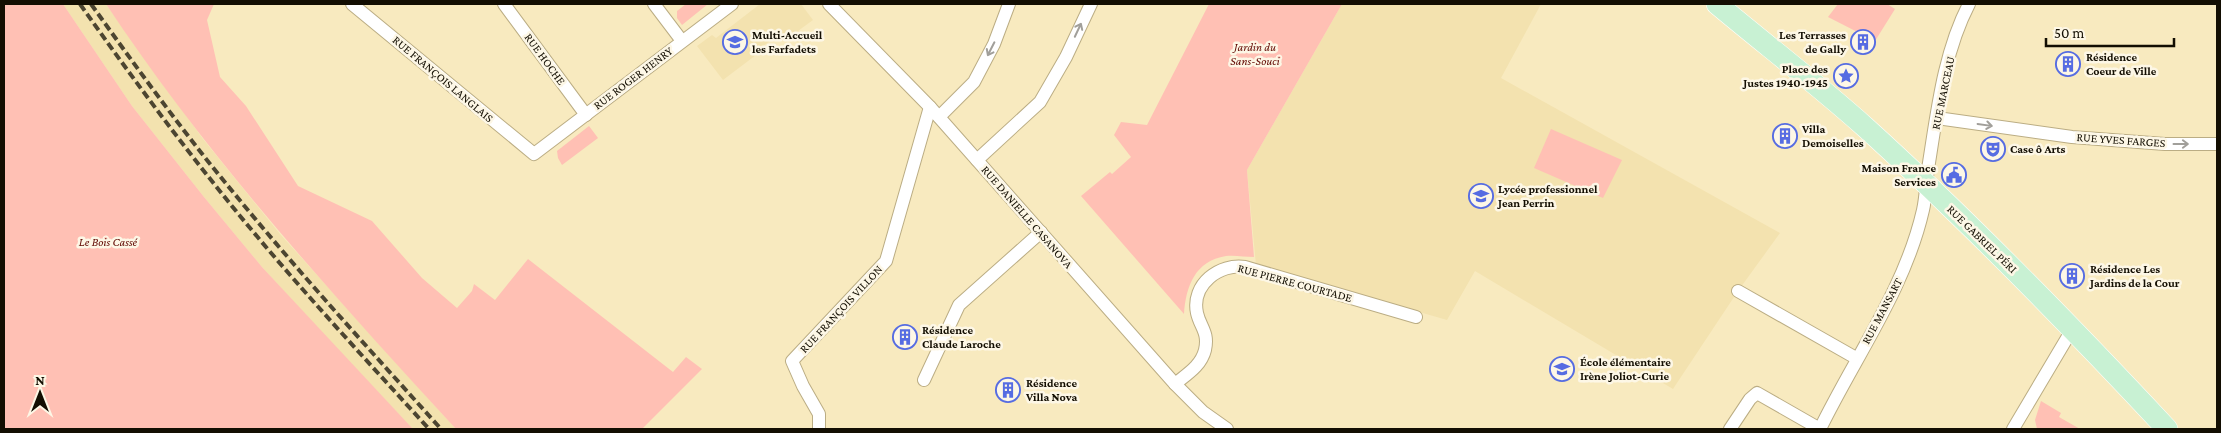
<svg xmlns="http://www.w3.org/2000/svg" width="2221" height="433" viewBox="0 0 2221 433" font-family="'Crimson Pro',serif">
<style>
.built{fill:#f3e2af}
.green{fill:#ffc0b4}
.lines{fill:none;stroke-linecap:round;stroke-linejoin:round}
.street-casing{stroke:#bbad84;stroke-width:14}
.primary-casing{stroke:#fff;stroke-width:22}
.street{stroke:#fff;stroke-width:12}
.primary{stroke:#c8f1d3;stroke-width:21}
.rail{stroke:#4c4531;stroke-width:4;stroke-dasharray:8 4;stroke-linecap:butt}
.oneway{stroke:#a19f9a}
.labels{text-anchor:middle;stroke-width:5;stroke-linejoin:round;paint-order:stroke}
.poi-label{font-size:12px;font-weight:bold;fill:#130e02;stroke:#fdf7e6;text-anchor:start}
.park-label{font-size:12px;font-style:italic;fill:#600700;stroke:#fdf7e6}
.street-label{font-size:12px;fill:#130e02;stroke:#fdf7e6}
</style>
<rect width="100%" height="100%" fill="#f8eabf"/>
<g class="built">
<path d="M63,4H106L203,139L280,234L456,429H413L338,350L262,267L204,197L132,106Z"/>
<path d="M760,4H801L813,20L787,39L782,32L755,52L756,55L723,80L697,46L712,35L716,38Z"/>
<path d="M1342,4H1541L1501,78L1780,233L1738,291L1673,389L1475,271L1447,320L1256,265L1247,170Z"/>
</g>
<g class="green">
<path d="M4,4H63L132,106L204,197L262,267L413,429H4Z"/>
<path d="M106,4H214L207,20L220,77L246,106L298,186L372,221L422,278L457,308L472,291L474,284L495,300L528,259L673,372L686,357L702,369L642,429H456C332,294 208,158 106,4Z"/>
<path d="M686,4H708L682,25L677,18V11Z"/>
<path d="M1209,4H1342L1247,170L1254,257C1245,257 1235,255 1226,256C1195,261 1186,286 1184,314L1081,196L1110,172L1112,174L1131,157L1114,135L1121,122L1147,125Z"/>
<path d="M1838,4H1887L1895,9L1875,41L1828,17Z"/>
<path d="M589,126L598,138L562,165L558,158L557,151Z"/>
<path d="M1551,129L1622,160L1603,198L1534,168Z"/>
<path d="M2041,401L2061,413L2059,417L2080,429H2037L2035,420Z"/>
</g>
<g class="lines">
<defs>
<g id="street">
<path d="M352,4L534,154L732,4"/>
<path d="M504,4L586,115"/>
<path d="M654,4L682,41"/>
<path d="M829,4L930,107L1175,384L1203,412L1227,429"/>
<path d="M939,117L974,82L994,44L1009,4"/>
<path d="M1937,118L2072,137L2165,144H2217"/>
<path d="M977,160L1040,102L1066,57L1091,4"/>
<path d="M1738,291L1856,358"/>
<path d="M924,380L959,305L1041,232"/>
<path d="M1175,384C1187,374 1201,366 1205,350C1209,332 1200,327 1197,313C1191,284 1220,263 1245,267L1416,317"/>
<path d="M819,429V414L803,386L792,361L886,261L930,107"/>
<path d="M1730,429L1750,399L1757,393L1820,429"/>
<path d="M1820,429C1855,357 1905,289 1923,210C1926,197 1926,183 1928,169C1937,114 1943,54 1969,4"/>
<path d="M2013,429L2073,328"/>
</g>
<path id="primary" d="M1717,4C1766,45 1817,84 1865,127C1971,223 2070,325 2167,429"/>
</defs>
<use href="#street" class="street-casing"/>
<use href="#primary" class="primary-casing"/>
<use href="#street" class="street"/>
<use href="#primary" class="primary"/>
<g class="rail">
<path d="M80,4C126,69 173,133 223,195C288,276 359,352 429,429"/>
<path d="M91,4C137,68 183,132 233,192C300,274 371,351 441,429"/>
</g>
</g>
<defs><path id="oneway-shaft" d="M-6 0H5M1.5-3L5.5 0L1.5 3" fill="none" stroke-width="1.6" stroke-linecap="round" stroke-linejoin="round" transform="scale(1.25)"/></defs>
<g class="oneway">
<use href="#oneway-shaft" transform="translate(1078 30) rotate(-65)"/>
<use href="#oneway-shaft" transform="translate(991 49) rotate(117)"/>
<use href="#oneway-shaft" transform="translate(1985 125) rotate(8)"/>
<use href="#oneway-shaft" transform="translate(2181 144)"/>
</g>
<defs>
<symbol id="school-ring" viewBox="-11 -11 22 22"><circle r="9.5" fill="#fdf7e6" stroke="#566ce2" stroke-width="1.5"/><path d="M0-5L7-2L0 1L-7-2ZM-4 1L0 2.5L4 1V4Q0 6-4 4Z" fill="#566ce2"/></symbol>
<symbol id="building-ring" viewBox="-11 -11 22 22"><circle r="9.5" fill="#fdf7e6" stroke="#566ce2" stroke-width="1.5"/><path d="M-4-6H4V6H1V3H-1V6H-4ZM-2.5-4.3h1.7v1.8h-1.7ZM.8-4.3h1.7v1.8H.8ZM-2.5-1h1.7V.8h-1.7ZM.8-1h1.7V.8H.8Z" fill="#566ce2"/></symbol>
<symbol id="sight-ring" viewBox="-11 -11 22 22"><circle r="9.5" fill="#fdf7e6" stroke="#566ce2" stroke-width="1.5"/><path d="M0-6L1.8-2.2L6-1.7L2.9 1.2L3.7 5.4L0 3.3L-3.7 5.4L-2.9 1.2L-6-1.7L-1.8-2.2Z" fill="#566ce2"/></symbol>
<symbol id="theatre-ring" viewBox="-11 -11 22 22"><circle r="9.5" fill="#fdf7e6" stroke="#566ce2" stroke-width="1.5"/><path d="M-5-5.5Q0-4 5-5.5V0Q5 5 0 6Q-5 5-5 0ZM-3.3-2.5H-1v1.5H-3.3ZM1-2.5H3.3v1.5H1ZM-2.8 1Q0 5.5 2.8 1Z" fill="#566ce2"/></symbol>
<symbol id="civic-ring" viewBox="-11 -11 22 22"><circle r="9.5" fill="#fdf7e6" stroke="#566ce2" stroke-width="1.5"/><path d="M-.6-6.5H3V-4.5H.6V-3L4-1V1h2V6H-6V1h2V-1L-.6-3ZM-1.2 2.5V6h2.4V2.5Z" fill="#566ce2"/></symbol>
</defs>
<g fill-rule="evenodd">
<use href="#school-ring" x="721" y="28" width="28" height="28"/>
<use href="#building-ring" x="1849" y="28" width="28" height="28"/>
<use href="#building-ring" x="2054" y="50" width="28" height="28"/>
<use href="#sight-ring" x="1832" y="62" width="28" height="28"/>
<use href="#building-ring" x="1771" y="122" width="28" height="28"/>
<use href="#theatre-ring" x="1979" y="135" width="28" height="28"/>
<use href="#civic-ring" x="1940" y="161" width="28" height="28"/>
<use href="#school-ring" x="1467" y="182" width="28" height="28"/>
<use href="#building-ring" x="2058" y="262" width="28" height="28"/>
<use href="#building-ring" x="891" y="323" width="28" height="28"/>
<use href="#school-ring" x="1548" y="355" width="28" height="28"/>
<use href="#building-ring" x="994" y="376" width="28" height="28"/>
</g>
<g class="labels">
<g class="poi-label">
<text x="752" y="39">Multi-Accueil<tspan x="752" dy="14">les Farfadets</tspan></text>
<text x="1846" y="39" text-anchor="end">Les Terrasses<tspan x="1846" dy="14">de Gally</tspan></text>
<text x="2086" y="61">Résidence<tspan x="2086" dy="14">Coeur de Ville</tspan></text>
<text x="1828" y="73" text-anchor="end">Place des<tspan x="1828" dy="14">Justes 1940-1945</tspan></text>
<text x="1802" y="133">Villa<tspan x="1802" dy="14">Demoiselles</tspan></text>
<text x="2010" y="153">Case ô Arts</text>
<text x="1936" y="172" text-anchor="end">Maison France<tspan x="1936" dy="14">Services</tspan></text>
<text x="1498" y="193">Lycée professionnel<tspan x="1498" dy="14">Jean Perrin</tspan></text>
<text x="2090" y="273">Résidence Les<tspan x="2090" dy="14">Jardins de la Cour</tspan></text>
<text x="922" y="334">Résidence<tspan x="922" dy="14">Claude Laroche</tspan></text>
<text x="1580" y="366">École élémentaire<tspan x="1580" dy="14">Irène Joliot-Curie</tspan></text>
<text x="1026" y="387">Résidence<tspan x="1026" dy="14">Villa Nova</tspan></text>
</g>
<g class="park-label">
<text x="1255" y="51">Jardin du<tspan x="1255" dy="14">Sans-Souci</tspan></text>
<text x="108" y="246">Le Bois Cassé</text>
</g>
<g class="street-label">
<text transform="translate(545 59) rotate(54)" y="4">RUE HOCHE</text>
<text transform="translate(633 78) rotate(-37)" y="4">RUE ROGER HENRY</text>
<text transform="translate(443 79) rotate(40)" y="4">RUE FRANÇOIS LANGLAIS</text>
<text transform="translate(1943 93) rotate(-78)" y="4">RUE MARCEAU</text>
<text transform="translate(2121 140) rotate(4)" y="4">RUE YVES FARGES</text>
<text transform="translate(1027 217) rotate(49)" y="4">RUE DANIELLE CASANOVA</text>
<text transform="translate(1982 239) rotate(44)" y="4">RUE GABRIEL PÉRI</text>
<text transform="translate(1295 283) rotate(15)" y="4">RUE PIERRE COURTADE</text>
<text transform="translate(841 309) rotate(-47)" y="4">RUE FRANÇOIS VILLON</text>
<text transform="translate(1882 311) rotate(-62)" y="4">RUE MANSART</text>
</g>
</g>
<rect width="2221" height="433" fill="none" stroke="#130e02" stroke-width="10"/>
<g transform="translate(40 393)" stroke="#fdf7e6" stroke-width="4" paint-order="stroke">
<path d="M0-4L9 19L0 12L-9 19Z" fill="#130e02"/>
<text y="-8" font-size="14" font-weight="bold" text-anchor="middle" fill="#130e02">N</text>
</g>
<path d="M2046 38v8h128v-8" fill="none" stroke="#130e02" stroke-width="2.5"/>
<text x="2054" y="38" font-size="15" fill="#130e02" stroke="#fdf7e6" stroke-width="4" paint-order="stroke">50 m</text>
</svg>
